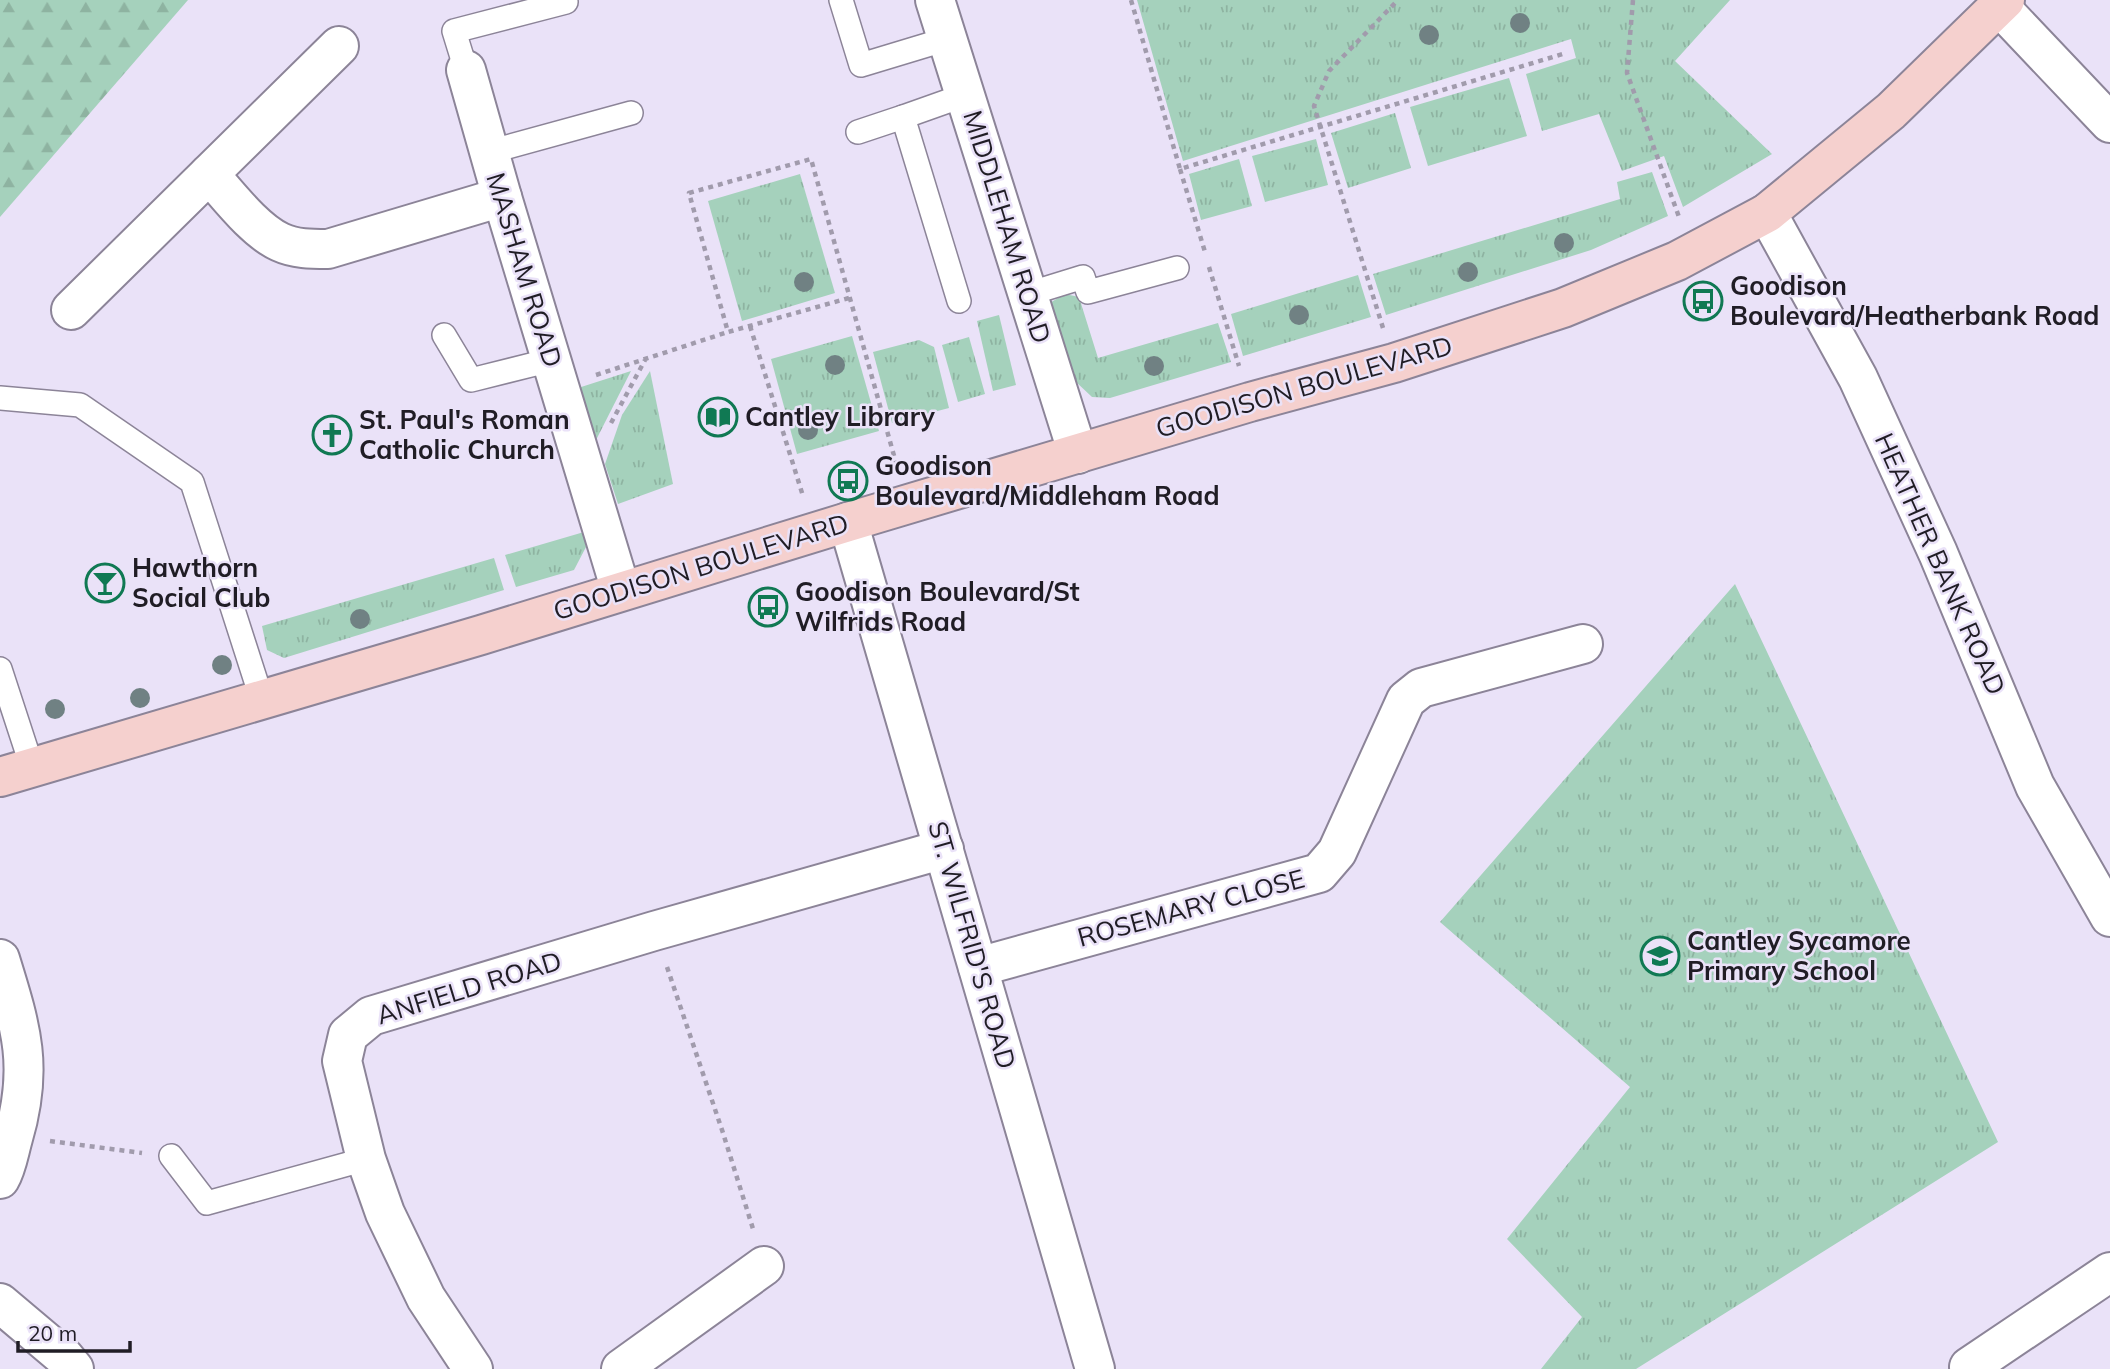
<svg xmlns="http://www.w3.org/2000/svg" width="2110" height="1369" viewBox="0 0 2110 1369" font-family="Mulish,sans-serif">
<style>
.grass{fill:url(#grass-tufts)}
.forest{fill:url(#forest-firs)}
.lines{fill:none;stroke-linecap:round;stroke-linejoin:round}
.lane-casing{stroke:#8c8498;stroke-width:26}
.street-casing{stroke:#8c8498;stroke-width:42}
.secondary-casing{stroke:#8c8498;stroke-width:42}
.path{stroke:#a19bac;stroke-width:4.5;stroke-dasharray:5 5;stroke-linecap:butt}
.lane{stroke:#fff;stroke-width:23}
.street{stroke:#fff;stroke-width:38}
.secondary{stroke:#f5d0ce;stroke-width:38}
.tree{fill:#708183}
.labels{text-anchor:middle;stroke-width:5;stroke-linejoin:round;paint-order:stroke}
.street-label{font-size:26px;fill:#201d25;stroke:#eae2f8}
.poi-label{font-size:26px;font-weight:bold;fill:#201d25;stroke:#eae2f8;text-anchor:start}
</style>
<defs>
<pattern id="grass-tufts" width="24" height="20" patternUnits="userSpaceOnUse" patternTransform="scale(1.75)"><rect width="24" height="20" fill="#a5d1bc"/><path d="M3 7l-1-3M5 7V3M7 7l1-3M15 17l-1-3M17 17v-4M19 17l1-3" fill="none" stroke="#8eb3a1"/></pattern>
<pattern id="forest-firs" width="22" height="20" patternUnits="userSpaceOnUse" patternTransform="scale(1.75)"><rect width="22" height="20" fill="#a5d1bc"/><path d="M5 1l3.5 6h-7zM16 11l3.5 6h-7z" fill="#8eb3a1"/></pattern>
</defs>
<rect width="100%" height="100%" fill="#eae2f8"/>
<g class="grass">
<path d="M1137,0H1730L1675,61L1772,154L1683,207L1664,156L1622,171L1599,114L1542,131L1526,74L1576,58L1571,39L1183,161Z"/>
<path d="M1509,78L1527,136L1428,166L1410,107Z"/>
<path d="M1395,113L1411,168L1348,188L1331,133Z"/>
<path d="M1316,139L1328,185L1265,202L1252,156Z"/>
<path d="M1239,159L1252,206L1201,220L1189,174Z"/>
<path d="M1652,172L1668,216L1591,250L1386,315L1373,274L1620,199L1617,182Z"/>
<path d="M800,174L835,293L742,321L708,201Z"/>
<path d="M1358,275L1371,317L1243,356L1231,314Z"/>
<path d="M1065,294L1079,297L1098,358L1218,323L1231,362L1110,398L1092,397L1075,381L1048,304Z"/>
<path d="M999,315L1016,385L993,391L977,321Z"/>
<path d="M852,336L879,431L797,454L771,359Z"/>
<path d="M969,337L985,394L958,402L942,345Z"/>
<path d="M919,340L934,347L949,408L892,423L873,352Z"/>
<path d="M631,371L594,444L578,388Z"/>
<path d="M650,371L673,484L618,504L605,464L622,415Z"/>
<path d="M584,532L586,547L574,570L516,587L505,555Z"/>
<path d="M494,558L504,590L284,658L267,650L262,626Z"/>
<path d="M1735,584L1998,1142L1636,1369H1541L1582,1317L1507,1239L1630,1087L1440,922Z"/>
</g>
<path class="forest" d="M0,0H188L0,217Z"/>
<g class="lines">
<defs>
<g id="lane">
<path d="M841,0L861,65L947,39"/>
<path d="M466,70L454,31L566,2"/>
<path d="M858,132L903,117"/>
<path d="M489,152L631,113"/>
<path d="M1028,294L1083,277L1088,292L1177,268"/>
<path d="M959,301L903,117L965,95"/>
<path d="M444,335L471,380L551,360"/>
<path d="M0,398L80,405L192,482L262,700"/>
<path d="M0,669L32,767"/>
<path d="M171,1156L207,1203L366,1159"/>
</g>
<g id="street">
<path d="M935,0L1078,454"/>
<path d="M1999,6L2110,123"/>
<path d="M466,70L502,197L621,591"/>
<path d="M209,174C228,195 254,230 280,242C295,249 311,249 328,249L502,197"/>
<path d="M1767,213L1858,378L1938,553L2035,786L2110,917"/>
<path d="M71,310L339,46"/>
<path d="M848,522L1095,1369"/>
<path d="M0,959C21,1027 34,1067 13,1138C9,1152 7,1167 0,1179"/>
<path d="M978,967L1319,873L1337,852L1406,700L1421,688L1583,644"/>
<path d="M0,1303L64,1357L74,1369"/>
<path d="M1969,1367L2110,1272"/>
<path d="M473,1369L426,1298L385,1213L366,1159L342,1061L348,1035L371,1016L654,931L944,849"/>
<path d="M621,1369L764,1266"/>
</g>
<path id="secondary" d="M0,777L481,635L848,522L1250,402L1394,363L1563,308L1677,261L1767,213L1891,111L2005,0"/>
</defs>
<use href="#lane" class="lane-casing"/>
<use href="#street" class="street-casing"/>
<use href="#secondary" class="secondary-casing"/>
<g class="path">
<path d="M1131,0L1180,169L1566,53"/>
<path d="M1633,0L1627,73L1679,217"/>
<path d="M1180,169L1205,252"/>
<path d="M1209,267L1239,366"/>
<path d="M849,298L728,332L689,193L811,159L898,470"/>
<path d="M750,326L803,496"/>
<path d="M1383,328L1314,106L1329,71L1398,0"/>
<path d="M596,375L728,332"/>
<path d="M611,423L645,360"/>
<path d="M667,967L723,1133L754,1232"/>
<path d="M50,1141L142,1153"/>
</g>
<use href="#lane" class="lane"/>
<use href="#street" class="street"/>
<use href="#secondary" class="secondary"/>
</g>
<g class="tree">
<circle cx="1520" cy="23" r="10"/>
<circle cx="1429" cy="35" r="10"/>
<circle cx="1564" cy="243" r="10"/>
<circle cx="1468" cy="272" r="10"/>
<circle cx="804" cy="282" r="10"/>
<circle cx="1299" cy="315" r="10"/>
<circle cx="835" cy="365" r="10"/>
<circle cx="1154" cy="366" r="10"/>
<circle cx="808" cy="430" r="10"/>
<circle cx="360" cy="619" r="10"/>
<circle cx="222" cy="665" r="10"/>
<circle cx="140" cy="698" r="10"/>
<circle cx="55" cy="709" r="10"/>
</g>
<defs>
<symbol id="bus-ring" viewBox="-11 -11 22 22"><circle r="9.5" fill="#eae2f8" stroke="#107953" stroke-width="1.5"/><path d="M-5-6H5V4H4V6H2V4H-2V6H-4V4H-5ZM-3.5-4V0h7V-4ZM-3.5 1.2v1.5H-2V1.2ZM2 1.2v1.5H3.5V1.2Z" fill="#107953"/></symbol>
<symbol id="library-ring" viewBox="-11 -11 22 22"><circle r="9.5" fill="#eae2f8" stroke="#107953" stroke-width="1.5"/><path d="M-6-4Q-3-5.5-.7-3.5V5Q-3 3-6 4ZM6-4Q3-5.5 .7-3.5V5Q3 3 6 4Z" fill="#107953"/></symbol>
<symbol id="church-ring" viewBox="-11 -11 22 22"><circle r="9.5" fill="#eae2f8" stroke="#107953" stroke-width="1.5"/><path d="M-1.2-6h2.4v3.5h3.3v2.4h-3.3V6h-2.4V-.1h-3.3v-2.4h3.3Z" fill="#107953"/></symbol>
<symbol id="bar-ring" viewBox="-11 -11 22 22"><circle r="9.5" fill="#eae2f8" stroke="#107953" stroke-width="1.5"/><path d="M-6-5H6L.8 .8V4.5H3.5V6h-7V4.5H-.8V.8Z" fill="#107953"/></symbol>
<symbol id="school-ring" viewBox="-11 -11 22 22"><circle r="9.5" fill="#eae2f8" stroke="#107953" stroke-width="1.5"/><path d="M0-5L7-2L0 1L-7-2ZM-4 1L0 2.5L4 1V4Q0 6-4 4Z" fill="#107953"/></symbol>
</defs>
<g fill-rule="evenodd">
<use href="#bus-ring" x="1681" y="279" width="44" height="44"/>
<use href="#library-ring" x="696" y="395" width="44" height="44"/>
<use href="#church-ring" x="310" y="413" width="44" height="44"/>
<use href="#bus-ring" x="826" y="459" width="44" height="44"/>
<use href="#bar-ring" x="83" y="561" width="44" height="44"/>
<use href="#bus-ring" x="746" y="585" width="44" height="44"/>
<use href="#school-ring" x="1638" y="934" width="44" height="44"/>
</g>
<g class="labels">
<g class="street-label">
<text transform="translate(1007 227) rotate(73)" y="9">MIDDLEHAM ROAD</text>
<text transform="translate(524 270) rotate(73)" y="9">MASHAM ROAD</text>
<text transform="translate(1304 387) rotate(-16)" y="9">GOODISON BOULEVARD</text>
<text transform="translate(1940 564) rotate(66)" y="9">HEATHER BANK ROAD</text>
<text transform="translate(701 567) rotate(-17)" y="9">GOODISON BOULEVARD</text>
<text transform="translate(1191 908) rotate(-15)" y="9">ROSEMARY CLOSE</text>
<text transform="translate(972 945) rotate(74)" y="9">ST. WILFRID'S ROAD</text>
<text transform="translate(469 988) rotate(-17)" y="9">ANFIELD ROAD</text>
</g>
<g class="poi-label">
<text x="1730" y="295">Goodison<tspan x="1730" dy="30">Boulevard/Heatherbank Road</tspan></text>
<text x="745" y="426">Cantley Library</text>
<text x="359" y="429">St. Paul's Roman<tspan x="359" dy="30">Catholic Church</tspan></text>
<text x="875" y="475">Goodison<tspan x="875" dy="30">Boulevard/Middleham Road</tspan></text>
<text x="132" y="577">Hawthorn<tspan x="132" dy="30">Social Club</tspan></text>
<text x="795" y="601">Goodison Boulevard/St<tspan x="795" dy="30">Wilfrids Road</tspan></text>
<text x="1687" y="950">Cantley Sycamore<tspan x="1687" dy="30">Primary School</tspan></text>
</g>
</g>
<path d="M18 1341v10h112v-10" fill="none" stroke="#201d25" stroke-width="3.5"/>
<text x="28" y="1341" font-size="21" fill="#201d25" stroke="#eae2f8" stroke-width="5" paint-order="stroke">20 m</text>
</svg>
